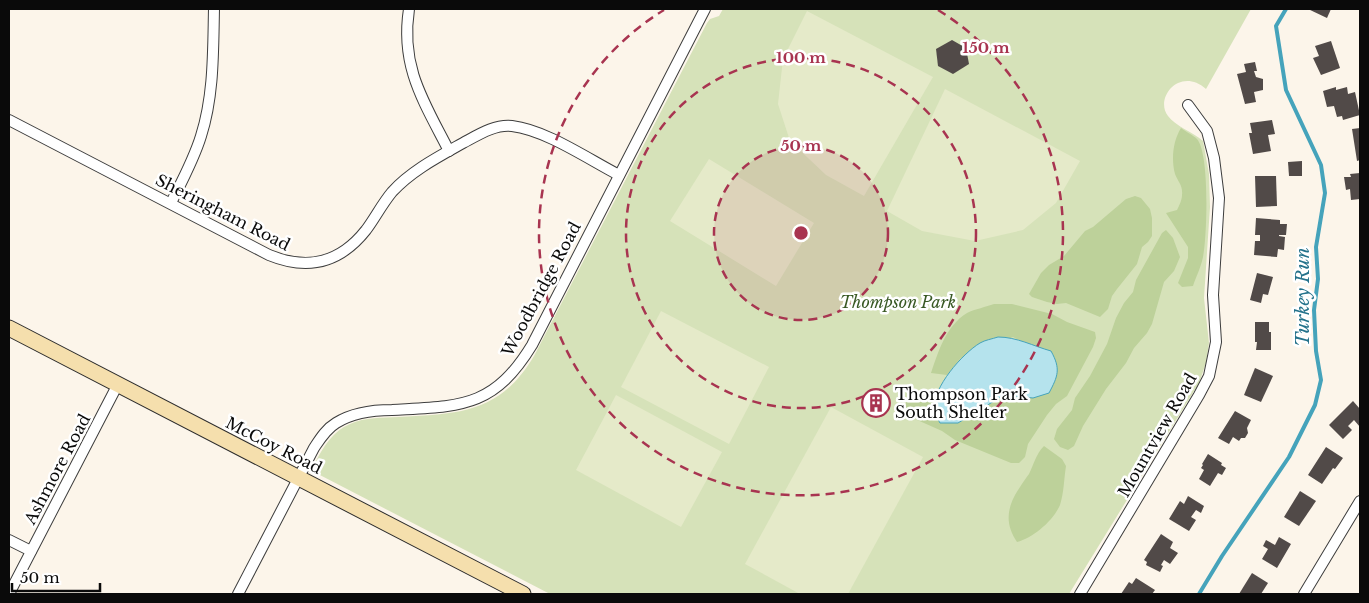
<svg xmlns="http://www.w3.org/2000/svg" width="1369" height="603" viewBox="0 0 1369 603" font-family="'Libre Baskerville',serif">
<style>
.green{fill:#d6e2b9}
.forest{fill:#bdd19a}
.pitch{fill:#e5eac9}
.water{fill:#b5e3ed;stroke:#45a3bb}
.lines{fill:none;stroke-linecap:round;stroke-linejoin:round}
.stream{stroke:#45a3bb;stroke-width:4}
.building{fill:#514a48}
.street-casing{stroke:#3d3d3d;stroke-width:12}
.secondary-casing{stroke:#2c2c2c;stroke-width:17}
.street{stroke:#fff;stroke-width:10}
.secondary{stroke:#f5dfad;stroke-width:15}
.ring{fill:none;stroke:#a83450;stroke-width:2.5;stroke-dasharray:9 6}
.labels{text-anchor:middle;stroke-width:5;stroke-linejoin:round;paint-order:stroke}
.street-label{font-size:16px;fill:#0a0a0a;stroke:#fff}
.park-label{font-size:16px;font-style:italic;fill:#395924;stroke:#fff}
.poi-label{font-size:16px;fill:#0a0a0a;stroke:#fff;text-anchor:start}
.water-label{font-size:18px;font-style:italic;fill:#24728b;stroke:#fff}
.centre{fill:#a83450;stroke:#fff;stroke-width:2.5}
.ring-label{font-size:15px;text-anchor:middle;font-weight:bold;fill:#a83450;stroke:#fff;stroke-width:5;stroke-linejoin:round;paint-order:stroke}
</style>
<rect width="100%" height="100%" fill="#fcf5ea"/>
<path class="green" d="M723,9H1251L1206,89C1180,66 1154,98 1168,116C1175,126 1193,132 1203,141L1209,174L1210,207L1204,298L1209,343L1206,363L1199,383L1069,594H550L316,473L319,466L315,463C323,447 333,431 350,424C365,417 383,418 399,417C460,414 500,413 534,356L707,23L710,19L719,16Z"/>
<g class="forest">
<path d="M1181,128C1186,132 1193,135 1197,139C1210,154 1207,237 1203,257C1201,267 1196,277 1193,286L1182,287L1178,283L1188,258V247L1166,213L1177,210C1179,206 1182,200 1182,195C1183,185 1178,182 1175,174C1171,159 1173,141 1181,128Z"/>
<path d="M1135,196L1141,198L1150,209L1152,218V236L1148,242L1142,247L1137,264L1117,289L1112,296L1108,309L1100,317L1066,303L1057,304L1047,302L1032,297L1029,294L1041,273L1049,265L1064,256L1085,231L1093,227L1126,199Z"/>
<path d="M1166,230L1173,238L1180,257L1174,271L1164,282L1152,324L1147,333L1134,348L1126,363L1106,389L1083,426L1074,446L1068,450L1060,447L1054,439L1057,429L1072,410L1075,398L1090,376L1107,344L1116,318L1124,303L1133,292L1136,280L1162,233Z"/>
<path d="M994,304H1012L1052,314L1067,322L1095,332L1096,338L1093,347L1067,396L1056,404L1047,415L1028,444L1025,457L1019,463H1011L955,440L942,431L915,419L906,409V400L915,397L923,390L929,392L936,400L934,409L958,423L1004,395L1033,398L1051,352L1028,345L1013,337L960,359L947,375L931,373C939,350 946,326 967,313C975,309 986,307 994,304Z"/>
<path d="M1044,446L1062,459L1066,466C1064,478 1064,493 1060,505C1053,521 1033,538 1017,542C1004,523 1007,506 1020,487C1023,482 1026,478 1029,474C1034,464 1036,454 1044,446Z"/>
</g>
<g class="pitch">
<path d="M807,11L933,77L864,196L826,175L790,141L778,104L783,59Z"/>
<path d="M945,89L1080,161L1056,203L1023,230L975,241L922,231L887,211Z"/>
<path d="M709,159L814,223L776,286L670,221Z"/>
<path d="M661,311L769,367L729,444L621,387Z"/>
<path d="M616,395L722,452L681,527L576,470Z"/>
<path d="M831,407L923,457L848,594H800L745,564Z"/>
</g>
<path class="water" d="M998,337C1017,337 1033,346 1051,351C1061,369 1058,376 1049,393L1033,398L1004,395L958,423H940C938,419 934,413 934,409C933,387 962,354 980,343C985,340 992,339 998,337Z"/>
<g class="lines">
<path class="stream" d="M1199,594L1222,556L1289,457L1315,405L1321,380L1316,351L1314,310L1318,279L1316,247L1325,193L1321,165L1286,90L1276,26L1286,9"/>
</g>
<g class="building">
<path d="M1308,9H1331L1327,18Z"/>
<path d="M952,40L966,48L969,64L953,74L938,66L936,49Z"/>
<path d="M1331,41L1340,68L1321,75L1313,58L1319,56L1315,46Z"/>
<path d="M1255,62L1257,71H1254L1256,77L1263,79V90L1254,92L1256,102L1245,104L1237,74L1246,72L1244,64Z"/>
<path d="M1336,87V90L1347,87L1348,94L1355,92L1360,115L1343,120L1342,116L1337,117L1334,106L1327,107L1323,91Z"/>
<path d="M1272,120L1275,134L1268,135L1271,151L1253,154L1249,133H1252L1250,123Z"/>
<path d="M1360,128V160L1357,161L1352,129Z"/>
<path d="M1302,161V176H1289L1288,162Z"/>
<path d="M1360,173V199L1351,200L1350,189L1346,190L1344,177H1351L1350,174Z"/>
<path d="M1255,176H1276L1277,206L1256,207Z"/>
<path d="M1256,218L1280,220V224H1287L1286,235H1279V236L1285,237L1284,250L1278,249L1277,257L1254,255L1255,241H1260V235H1255Z"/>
<path d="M1257,273L1273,277L1268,295L1263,294L1261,303L1250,300Z"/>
<path d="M1255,322H1269V332H1271V350H1256L1257,342H1255Z"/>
<path d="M1255,368L1273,376L1261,402L1244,395Z"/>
<path d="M875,389L888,396V410L877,416L864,410V397Z"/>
<path d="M1353,401L1360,409V427L1354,420L1348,426L1352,430L1343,439L1329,425Z"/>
<path d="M1235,411L1251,420L1247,428L1248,433L1245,438H1241L1239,441L1233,437L1229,444L1218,438Z"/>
<path d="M1326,447L1343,458L1335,469L1333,468L1322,484L1308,475Z"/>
<path d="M1208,454L1222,463L1221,465L1226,468L1222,475L1218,473L1210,486L1199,479L1204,470L1201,468L1203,465L1202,464Z"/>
<path d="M1300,491L1316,501L1299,526L1284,517Z"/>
<path d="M1188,496L1204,506L1201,513L1196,510L1191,517L1196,520L1189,531L1169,519L1180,501L1184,504Z"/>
<path d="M1161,534L1173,542L1170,548L1178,553L1170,564L1164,560L1161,565L1163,566L1160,572L1146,565L1147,562L1144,560Z"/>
<path d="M1279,537L1291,544L1277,568L1262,559L1268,549L1263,546L1266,540L1275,545Z"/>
<path d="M1252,573L1268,583L1261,594H1239Z"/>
<path d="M1136,578L1155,590L1152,594H1121L1129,582L1132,584Z"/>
</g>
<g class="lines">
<defs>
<g id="street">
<path d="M409,9C400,67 424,102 449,151"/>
<path d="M9,120L269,255C308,271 340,263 366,230C375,218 382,204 392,192C411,171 438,157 463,143C478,135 495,124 512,126C546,130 588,159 619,175"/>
<path d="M171,203C182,181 194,159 201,136C214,95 213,52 214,9"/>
<path d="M9,540L31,551"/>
<path d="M9,594L118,384"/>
<path d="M238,594L314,448C320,439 326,429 336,423C352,413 373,410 392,410C460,406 493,409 532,345L705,9"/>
<path d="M1080,594L1199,395L1209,376L1216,342L1213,295L1219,198L1214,158L1207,131L1188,105"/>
<path d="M1304,594L1360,501"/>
</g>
<path id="secondary" d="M9,328L523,594"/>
</defs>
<use href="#street" class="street-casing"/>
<use href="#secondary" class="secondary-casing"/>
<use href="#street" class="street"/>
<use href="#secondary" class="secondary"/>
</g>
<circle cx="801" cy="233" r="87" fill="#a83450" fill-opacity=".12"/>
<g class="ring">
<circle cx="801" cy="233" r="87"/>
<circle cx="801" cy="233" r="175"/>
<path d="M938 10A262 262 0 1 1 664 10"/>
</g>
<defs>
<symbol id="building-ring" viewBox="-11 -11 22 22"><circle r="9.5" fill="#fff" stroke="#a83450" stroke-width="1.5"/><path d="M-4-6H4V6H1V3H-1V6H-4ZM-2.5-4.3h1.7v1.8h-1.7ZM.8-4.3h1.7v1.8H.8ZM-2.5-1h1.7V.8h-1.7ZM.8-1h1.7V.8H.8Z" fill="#a83450"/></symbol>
</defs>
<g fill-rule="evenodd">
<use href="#building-ring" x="860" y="387" width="32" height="32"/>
</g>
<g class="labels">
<g class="street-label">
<text transform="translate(223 212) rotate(27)" y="6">Sheringham Road</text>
<text transform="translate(541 289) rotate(-62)" y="6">Woodbridge Road</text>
<text transform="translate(1157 435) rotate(-60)" y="6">Mountview Road</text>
<text transform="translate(274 445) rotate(27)" y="6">McCoy Road</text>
<text transform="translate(57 469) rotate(-62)" y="6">Ashmore Road</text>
</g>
<g class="park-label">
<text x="898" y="308">Thompson Park</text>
</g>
<g class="poi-label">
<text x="895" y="400">Thompson Park<tspan x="895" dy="18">South Shelter</tspan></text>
</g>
<g class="water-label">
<text transform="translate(1303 297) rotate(-90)" y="6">Turkey Run</text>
</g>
</g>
<circle cx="801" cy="233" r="8" class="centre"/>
<g class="ring-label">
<text x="986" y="53">150 m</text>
<text x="801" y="63">100 m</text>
<text x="801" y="151">50 m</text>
</g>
<rect width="1369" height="603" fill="none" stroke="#0a0a0a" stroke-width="20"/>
<path d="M12 583v8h88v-8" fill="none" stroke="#0a0a0a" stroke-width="2.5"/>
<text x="20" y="583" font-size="15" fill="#0a0a0a" stroke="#ffffff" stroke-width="4" paint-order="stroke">50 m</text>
</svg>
